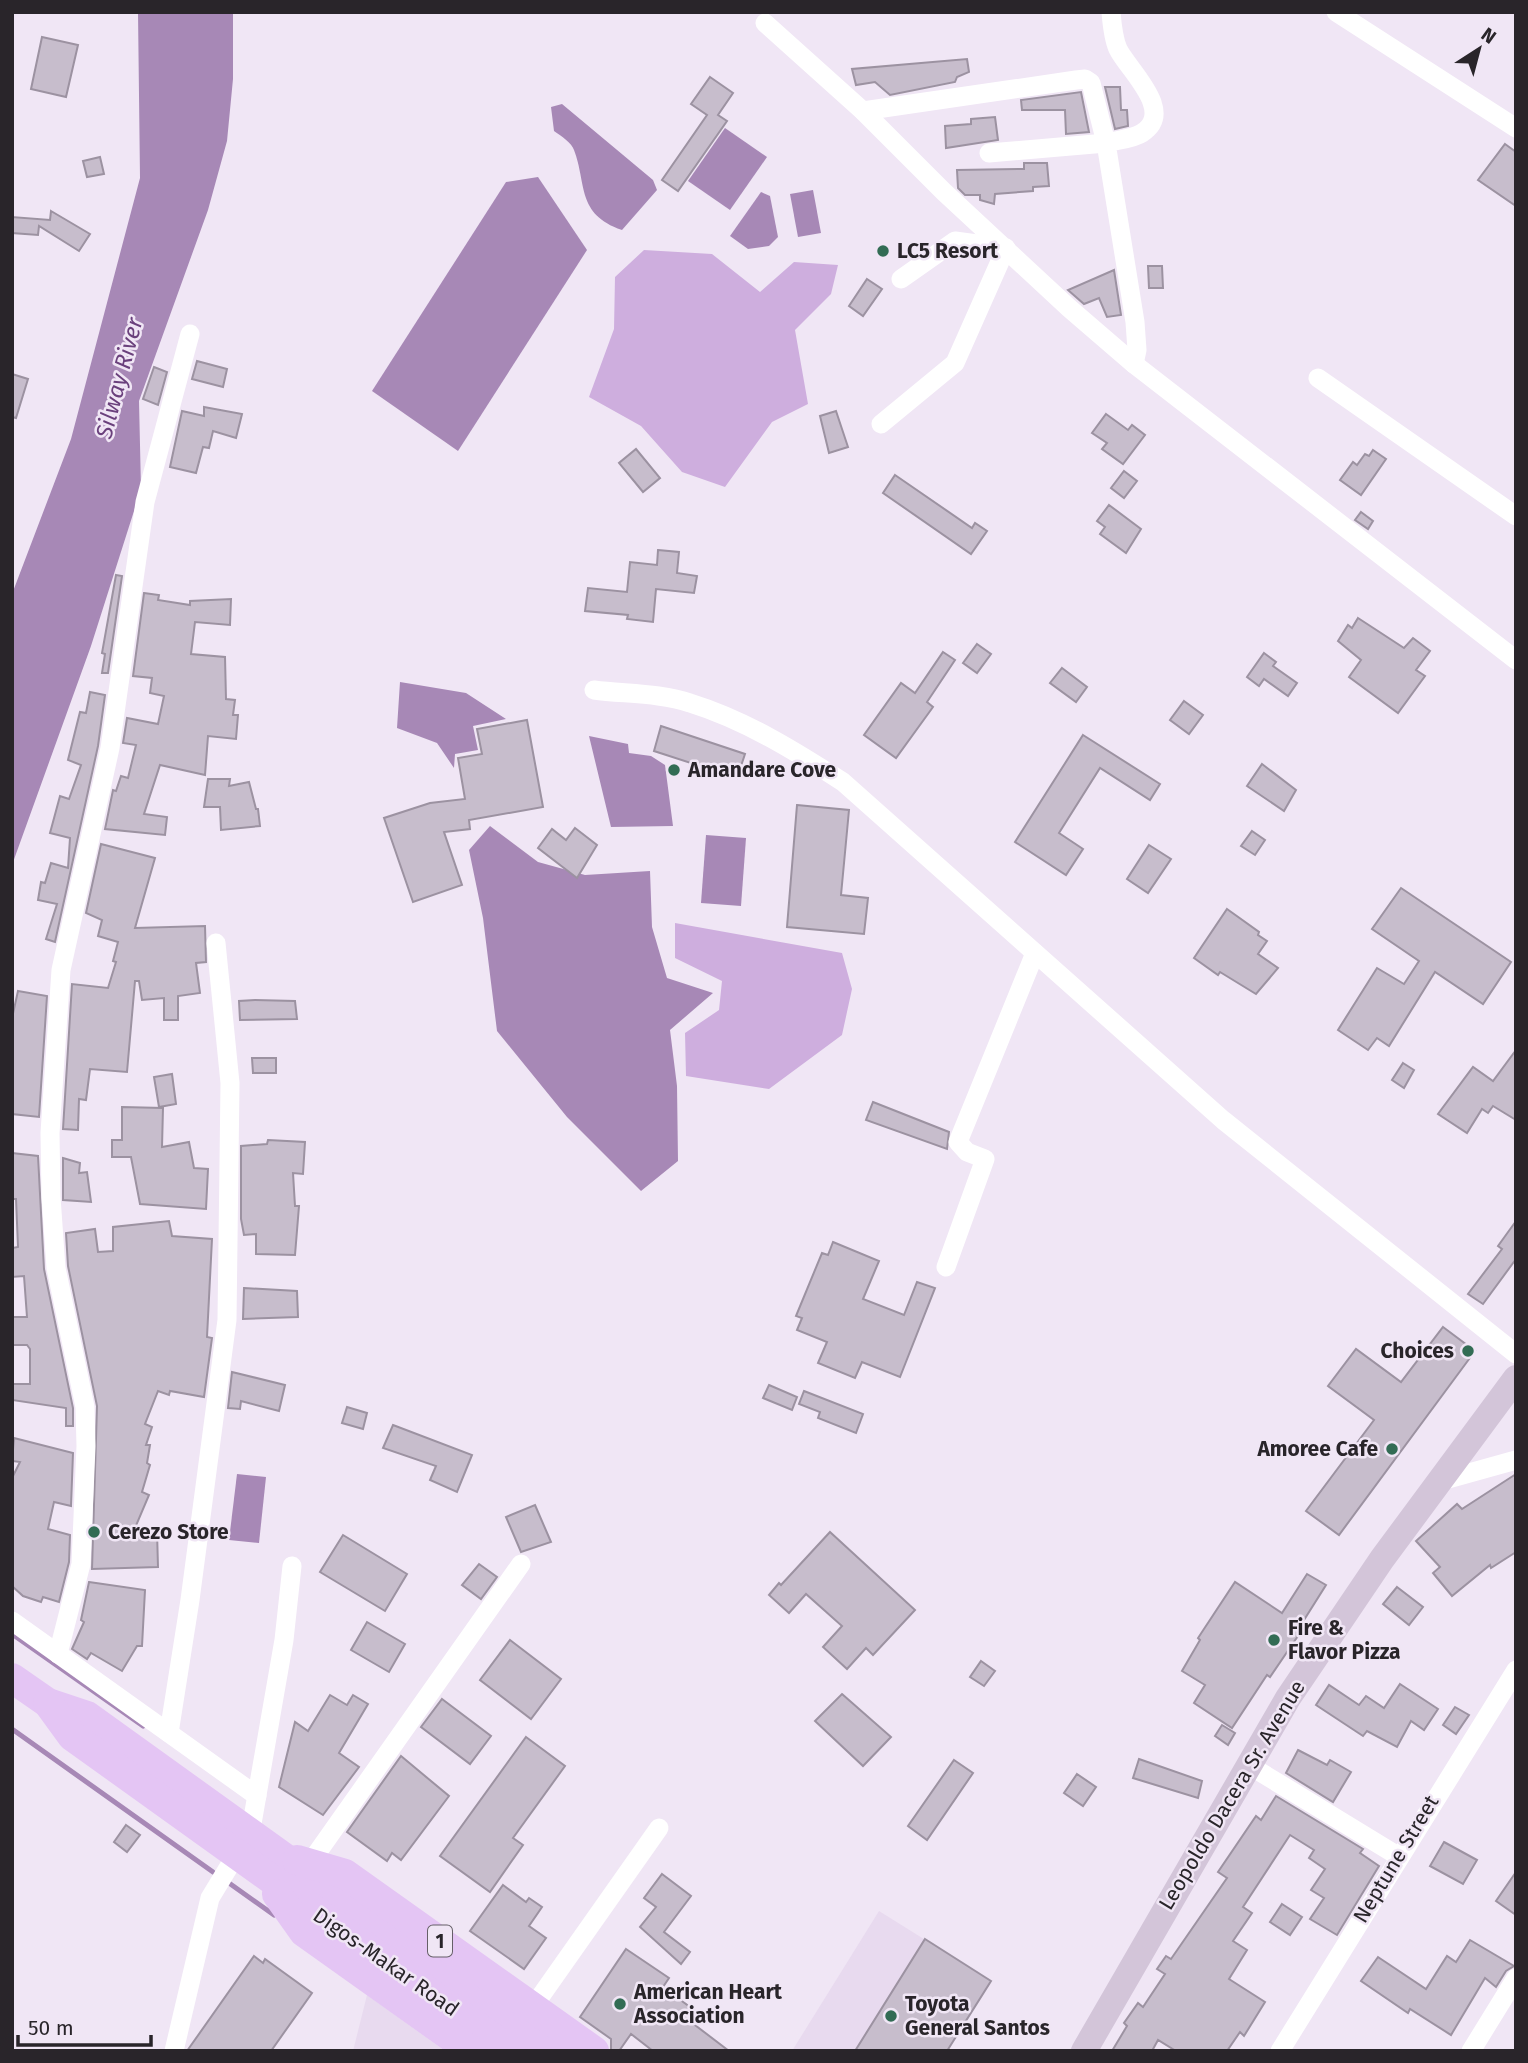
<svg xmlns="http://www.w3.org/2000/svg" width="1528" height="2063" viewBox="0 0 1528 2063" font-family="'Fira Sans',sans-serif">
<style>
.built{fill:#e8daef}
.forest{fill:#ceaede}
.water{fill:#a788b6}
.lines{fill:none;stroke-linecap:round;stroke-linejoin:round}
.stream{stroke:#a788b6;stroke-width:5}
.building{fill:#c7bdcc;stroke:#9c92a1;stroke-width:2}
.minor{stroke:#fff;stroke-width:19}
.secondary{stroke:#d3c5d9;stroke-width:26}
.primary{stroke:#e4c5f4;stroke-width:30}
.poi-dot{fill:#326c54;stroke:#f0e6f5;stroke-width:2.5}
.labels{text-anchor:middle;stroke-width:5;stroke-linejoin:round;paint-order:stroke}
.shield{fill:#f0e6f5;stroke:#655f67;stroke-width:2}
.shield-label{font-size:19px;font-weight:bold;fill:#29252a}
.poi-label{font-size:21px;font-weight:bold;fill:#29252a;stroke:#f0e6f5;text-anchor:start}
.street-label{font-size:21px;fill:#29252a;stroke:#f0e6f5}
.water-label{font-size:23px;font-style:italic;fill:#6a407c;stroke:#f0e6f5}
</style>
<rect width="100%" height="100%" fill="#f0e6f5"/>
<g class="built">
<path d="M879,1911L991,1981L947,2051H792Z"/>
<path d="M367,1995L445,2051H353Z"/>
</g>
<g class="forest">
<path d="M644,250L712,254L760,292L794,262L838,265L831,294L795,330L808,404L772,422L725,487L682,472L641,426L589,397L614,329L615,277Z"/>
<path d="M675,923L842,953L852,989L842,1035L769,1089L686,1076L685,1033L719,1010L722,981L675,958Z"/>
</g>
<g class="water">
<path d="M138,12H233V79L227,141L208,210L139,401L141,489L91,646L12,865V594L71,439L140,178Z"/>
<path d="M562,104L653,180L657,190L622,230C576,214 587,184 574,150C572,143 561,136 554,131L551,107Z"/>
<path d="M725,128L767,157L730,210L688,181Z"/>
<path d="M538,177L587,250L458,451L372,391L506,182Z"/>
<path d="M813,190L821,233L798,237L790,194Z"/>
<path d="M761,192L770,196L778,237L769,246L748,249L730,236Z"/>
<path d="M400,682L466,693L506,719L473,726L478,750L455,754L454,768L437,743L397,728Z"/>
<path d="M589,736L628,744L629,753L651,756L665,765L673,826L611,827Z"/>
<path d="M490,826L538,862L585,875L650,871L652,927L667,978L713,993L670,1030L677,1086L678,1161L641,1191L567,1117L497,1031L483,918L469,850Z"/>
<path d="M706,835L746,838L741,906L701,903Z"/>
<path d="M237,1474L266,1477L259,1543L229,1540Z"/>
</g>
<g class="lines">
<g class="stream">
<path d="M12,1634L143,1726"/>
<path d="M12,1729L213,1872"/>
<path d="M229,1883L274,1915"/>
</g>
</g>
<g class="building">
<path d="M42,37L78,45L66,97L31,89Z"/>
<path d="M967,59L969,72L957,77L955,82L890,95L875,82L856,85L852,69Z"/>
<path d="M710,77L733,93L718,115L727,121L678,191L662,180L707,115L691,104Z"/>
<path d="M1105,87H1120L1121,110H1127L1128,126L1115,129Z"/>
<path d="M1081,92L1089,132L1066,134L1065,110H1022L1021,100Z"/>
<path d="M995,117L998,140L946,148L945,126L971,124V119Z"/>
<path d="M1505,144L1516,152V206L1478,180Z"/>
<path d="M100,157L104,174L87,177L83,161Z"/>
<path d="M1024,163H1047L1049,186L1033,187V191L995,194L994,204L980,200V195H965L958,188L957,170L1024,169Z"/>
<path d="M51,211L90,234L79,251L39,226L38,235L12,233V217L50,220Z"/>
<path d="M1148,266H1162L1163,288H1149Z"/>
<path d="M1114,270L1121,315L1107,317L1099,298L1084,304L1068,290Z"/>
<path d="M867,279L882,289L863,316L849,306Z"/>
<path d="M197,361L227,369L223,387L192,379Z"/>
<path d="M154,367L167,372L158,405L143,399Z"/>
<path d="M12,374L28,379L16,418L12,417Z"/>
<path d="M204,407L242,414L236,438L213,431L209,448L203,447L196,473L170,467L182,411L204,416Z"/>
<path d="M836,411L848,447L829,453L820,416Z"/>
<path d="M1106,414L1128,430L1132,425L1145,435L1123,464L1102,449L1107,443L1092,433Z"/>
<path d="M636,449L660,478L643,492L619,463Z"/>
<path d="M1373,450L1386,459L1361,495L1340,480L1353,462L1357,465L1365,454L1369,456Z"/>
<path d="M1124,471L1137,481L1124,498L1111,488Z"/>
<path d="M895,475L972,528L975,523L987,531L971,554L883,493Z"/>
<path d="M1109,505L1141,529L1126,553L1100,534L1105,527L1097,521Z"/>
<path d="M1361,512L1373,521L1368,529L1355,520Z"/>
<path d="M658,550L679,552L677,573L697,576L694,593L656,589L653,622L627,619L628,615L585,611L588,588L627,592L630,562L657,565Z"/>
<path d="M116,575L122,576L108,673H102L105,654L102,653Z"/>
<path d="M144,593L159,595L158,600L190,605V601L231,599L230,625L195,622L191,654L225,657L226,699L235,700L233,715H238L236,739L208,736L205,775L160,765L144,814L167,817L165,835L105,829L113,790L116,791L121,776L128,778L136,745L123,743L127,718L158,724L164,696L150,693L152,678L133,676Z"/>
<path d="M1358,618L1404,648L1413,638L1430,651L1416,670L1425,676L1398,713L1349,677L1361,660L1338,641L1348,625L1352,628Z"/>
<path d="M977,644L991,654L977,673L963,663Z"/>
<path d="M943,652L955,660L927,702L933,707L896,758L864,735L901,683L915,693Z"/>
<path d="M1264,653L1276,662L1273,666L1297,683L1288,696L1264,679L1259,686L1247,677Z"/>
<path d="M1062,668L1087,687L1076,702L1050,683Z"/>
<path d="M90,692L105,695L98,746L55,942L46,939L57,904L38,900L41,882L45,883L51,863L68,868L70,838L50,833L60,796L69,799L81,765L68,760L80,712L86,713Z"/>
<path d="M1184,701L1203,715L1189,734L1170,720Z"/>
<path d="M527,720L543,807L469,820L470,829L444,832L462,885L413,902L384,818L430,803L465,799L458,758L482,754L477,729Z"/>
<path d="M661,726L745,754L737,778L654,751Z"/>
<path d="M1083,735L1160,784L1150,800L1100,768L1059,833L1083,849L1066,875L1015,842Z"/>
<path d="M1262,764L1296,790L1284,811L1247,786Z"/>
<path d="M208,779H230L229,786L249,782L256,809H258L260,826L221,830L220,807H204Z"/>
<path d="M797,805L849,810L841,895L868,898L864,934L787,927Z"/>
<path d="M575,828L597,845L577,878L538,848L552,829L566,840Z"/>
<path d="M1252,831L1265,840L1255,855L1241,846Z"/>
<path d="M101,844L155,858L135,928L205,926L206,962L196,963L200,993L178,996V1020H164V998L142,1000L139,981H135L127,1072L90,1069L86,1100L79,1099L78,1130L63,1129L72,984L108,988L116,962L113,961L118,942L98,936L102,920L86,913Z"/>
<path d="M1149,845L1171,859L1148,893L1127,879Z"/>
<path d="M1401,888L1511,962L1483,1004L1435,972L1389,1046L1377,1038L1368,1050L1338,1030L1377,968L1404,984L1419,961L1372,929Z"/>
<path d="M1227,909L1259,932L1258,935L1267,941L1258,954L1278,968L1256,994L1220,972L1218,975L1194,958Z"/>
<path d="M18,991L47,996L39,1117L12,1114V1018Z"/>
<path d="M255,1000L295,1001L297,1019L240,1020L239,1001Z"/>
<path d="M1516,1050V1120L1493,1106L1488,1113L1482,1109L1467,1133L1438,1114L1473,1067L1493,1081Z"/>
<path d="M252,1058H276V1073H253Z"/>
<path d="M1403,1063L1414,1070L1404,1088L1392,1080Z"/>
<path d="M172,1074L176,1104L159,1107L154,1077Z"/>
<path d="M873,1102L949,1132L947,1149L866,1120Z"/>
<path d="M122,1107L163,1108L162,1147L189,1142L194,1168L208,1169L206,1209L140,1204L131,1157H112V1140H122Z"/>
<path d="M268,1140L305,1142L303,1174L293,1173L295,1206H299L295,1255L256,1254V1234L244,1235L241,1219V1146L267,1144Z"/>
<path d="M12,1153L38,1156L44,1269L73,1408V1426H66V1408L12,1400V1384H30V1349L27,1345H12V1317H27L24,1276L12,1277V1248L18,1247L16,1199H12Z"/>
<path d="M63,1158L80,1163L79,1173L87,1172L91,1202L63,1200Z"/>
<path d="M169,1221L172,1236L212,1239L207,1337L212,1338L204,1397L170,1391L169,1395L158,1391L145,1424L152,1427L146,1445H150L147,1463L150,1465L142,1492L149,1495L132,1535L157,1531L158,1567L92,1569L97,1406L68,1266L66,1233L95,1229L98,1252L113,1251V1227Z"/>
<path d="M1516,1221V1259L1483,1304L1468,1294L1502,1249L1498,1246Z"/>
<path d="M833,1242L879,1261L863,1299L904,1315L917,1282L935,1288L900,1377L862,1362L855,1378L818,1363L827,1342L797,1330L802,1318L796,1316L822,1253L828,1255Z"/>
<path d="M244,1288L297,1291L298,1317L243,1319Z"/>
<path d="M1443,1327L1475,1351L1339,1535L1306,1511L1374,1420L1328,1386L1356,1349L1401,1382Z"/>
<path d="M232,1372L285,1385L279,1411L241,1401L240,1409L228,1408Z"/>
<path d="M769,1385L797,1397L792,1410L763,1398Z"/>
<path d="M804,1391L863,1414L856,1433L818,1418L820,1412L799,1404Z"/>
<path d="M347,1407L367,1413L363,1429L342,1423Z"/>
<path d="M393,1425L472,1455L457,1492L430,1480L436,1466L383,1448Z"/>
<path d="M14,1438L73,1453L71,1506L54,1502L48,1529L70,1535L69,1562L59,1602L43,1597L41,1602L23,1596L12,1586V1478L20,1462L12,1461Z"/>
<path d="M1516,1474V1552L1491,1568L1490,1565L1452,1596L1433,1573L1440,1567L1416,1541L1457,1504L1462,1509Z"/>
<path d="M535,1505L551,1542L521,1552L506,1517Z"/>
<path d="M830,1532L915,1610L873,1655L866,1648L847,1669L823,1647L842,1626L806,1594L789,1613L769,1595L779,1583L781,1585Z"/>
<path d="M343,1535L407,1574L385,1611L320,1572Z"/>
<path d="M479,1564L497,1577L481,1599L462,1585Z"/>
<path d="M1307,1574L1326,1585L1299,1628L1302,1630L1270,1677L1267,1675L1232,1728L1194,1703L1205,1685L1182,1671L1200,1640L1198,1638L1235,1582L1282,1613Z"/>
<path d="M89,1582L145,1590L142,1646H137L122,1671L91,1653L87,1659L72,1649L84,1622L81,1620Z"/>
<path d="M1397,1587L1423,1607L1409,1625L1383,1604Z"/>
<path d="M367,1622L405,1644L389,1672L351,1650Z"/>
<path d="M510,1640L561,1679L531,1719L480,1680Z"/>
<path d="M981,1661L995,1671L984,1686L970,1677Z"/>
<path d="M1400,1684L1438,1709L1424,1730L1411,1721L1397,1747L1367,1731L1363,1736L1316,1705L1329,1685L1359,1705L1366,1696L1384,1708Z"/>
<path d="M842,1694L891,1737L863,1766L815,1721Z"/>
<path d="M330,1695L347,1705L353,1695L368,1704L339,1753L359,1767L323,1815L279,1787L295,1722L308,1731Z"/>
<path d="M442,1699L491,1736L470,1764L421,1727Z"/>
<path d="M1455,1707L1469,1715L1456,1734L1443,1725Z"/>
<path d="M1222,1725L1235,1733L1228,1745L1215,1736Z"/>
<path d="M526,1737L565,1766L513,1838L523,1845L490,1892L440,1856Z"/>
<path d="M1298,1750L1327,1765L1330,1760L1351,1772L1333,1802L1286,1773Z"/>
<path d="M401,1756L449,1796L401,1860L392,1853L387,1861L347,1832Z"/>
<path d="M1139,1759L1202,1781L1198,1798L1133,1778Z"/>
<path d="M954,1760L973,1773L927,1840L908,1826Z"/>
<path d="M1077,1774L1096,1787L1083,1806L1064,1793Z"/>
<path d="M1276,1796L1363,1849L1360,1853L1379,1866L1337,1935L1310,1919L1324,1898L1311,1890L1325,1869L1309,1858L1314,1850L1290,1835L1243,1907L1252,1913L1233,1941L1247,1950L1229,1979L1265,2002L1244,2036L1240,2032L1227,2051H1176L1158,2040L1152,2051H1112L1127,2026L1124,2023L1138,2003L1143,2007L1165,1974L1157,1969L1166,1956L1171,1959L1227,1878L1218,1872L1256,1816L1261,1820Z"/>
<path d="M126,1825L140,1835L127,1852L114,1842Z"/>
<path d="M1444,1842L1477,1860L1463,1884L1430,1866Z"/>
<path d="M1516,1872V1915L1496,1901Z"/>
<path d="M662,1874L691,1896L664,1932L690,1952L681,1964L640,1927L656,1907L644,1898Z"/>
<path d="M503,1885L526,1902L529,1898L542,1907L529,1926L546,1938L524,1969L470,1931Z"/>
<path d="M1282,1904L1302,1917L1290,1935L1270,1922Z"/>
<path d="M925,1939L991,1981L947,2051H855Z"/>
<path d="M1470,1940L1514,1966L1506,1971L1496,1987L1485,1978L1451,2035L1410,2009L1408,2013L1361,1981L1378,1957L1426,1989L1447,1956L1456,1962Z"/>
<path d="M626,1949L669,1978L663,1987L698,2013L691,2022L729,2051H653L631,2034L619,2051H611V2039L580,2017Z"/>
<path d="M254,1956L263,1963L265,1959L312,1993L271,2051H187Z"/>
</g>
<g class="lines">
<g class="minor">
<path d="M1111,12C1112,24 1113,38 1118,49C1128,70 1176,111 1142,133C1133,139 1117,140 1106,143L1135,322L1137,350L1134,364"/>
<path d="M1336,12L1516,128"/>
<path d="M765,23L863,111L944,192L1069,308L1134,364L1516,660"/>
<path d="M863,111L1076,80L1085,79L1091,83L1106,143L989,153"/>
<path d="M1318,378L1516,516"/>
<path d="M881,424L955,363L1006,248L955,241L901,279"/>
<path d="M594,690C624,694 661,693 690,703C745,720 795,751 843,782L1223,1120L1516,1354"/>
<path d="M946,1267L985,1159L967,1152L958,1142L1035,953"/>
<path d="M1437,1482L1516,1460"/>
<path d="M12,1621L257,1796"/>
<path d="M58,1654L81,1564L86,1446L85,1407L56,1268L51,1197L50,1133L61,970L110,748L145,502L190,334"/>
<path d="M169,1733L190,1600L227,1320L230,1083L216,943"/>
<path d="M1247,1764L1398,1856"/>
<path d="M250,1835L284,1640L292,1566"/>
<path d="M310,1863L521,1564"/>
<path d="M533,2007L659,1828"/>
<path d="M174,2051L210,1898L236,1855"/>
<path d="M1280,2051L1516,1670"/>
<path d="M1471,2051L1516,1978"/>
</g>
<path class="secondary" d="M1084,2051L1288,1698L1382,1559L1516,1378"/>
<g class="primary">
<path d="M12,1678L48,1703L87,1716L553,2051"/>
<path d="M48,1703L72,1736L511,2051"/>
<path d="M297,1860L345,1874L594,2051"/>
<path d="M277,1894L304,1932L471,2051"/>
</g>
</g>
<g class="poi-dot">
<circle cx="883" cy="251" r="7"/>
<circle cx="674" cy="770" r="7"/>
<circle cx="1468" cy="1351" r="7"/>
<circle cx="1392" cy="1449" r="7"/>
<circle cx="94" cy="1532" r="7"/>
<circle cx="1274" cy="1640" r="7"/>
<circle cx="620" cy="2004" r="7"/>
<circle cx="891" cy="2016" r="7"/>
</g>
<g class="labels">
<rect class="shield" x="428" y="1925.5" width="24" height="31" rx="5"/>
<g class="shield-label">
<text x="440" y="1948">1</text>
</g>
<g class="poi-label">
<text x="897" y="258">LC5 Resort</text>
<text x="688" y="777">Amandare Cove</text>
<text x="1454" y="1358" text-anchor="end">Choices</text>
<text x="1378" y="1456" text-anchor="end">Amoree Cafe</text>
<text x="108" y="1539">Cerezo Store</text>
<text x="1288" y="1635">Fire &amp;<tspan x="1288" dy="24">Flavor Pizza</tspan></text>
<text x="634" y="1999">American Heart<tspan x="634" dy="24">Association</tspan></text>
<text x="905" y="2011">Toyota<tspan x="905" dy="24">General Santos</tspan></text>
</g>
<g class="street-label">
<text transform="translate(1232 1795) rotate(-59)" y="7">Leopoldo Dacera Sr. Avenue</text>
<text transform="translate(1396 1859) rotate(-59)" y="7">Neptune Street</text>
<text transform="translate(386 1962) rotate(35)" y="7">Digos-Makar Road</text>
</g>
<g class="water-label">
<text transform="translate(119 378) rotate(-75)" y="8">Silway River</text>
</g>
</g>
<rect width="1528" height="2063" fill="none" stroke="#29252a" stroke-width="28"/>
<g transform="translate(1479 49) rotate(36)" stroke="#f0e6f5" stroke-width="5" paint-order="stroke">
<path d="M0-5L12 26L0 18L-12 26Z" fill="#29252a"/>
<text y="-10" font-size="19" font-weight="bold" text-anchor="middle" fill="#29252a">N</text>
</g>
<path d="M18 2035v10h133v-10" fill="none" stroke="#29252a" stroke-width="3.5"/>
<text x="28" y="2035" font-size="21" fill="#29252a" stroke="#f0e6f5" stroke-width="5" paint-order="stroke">50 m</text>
</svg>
